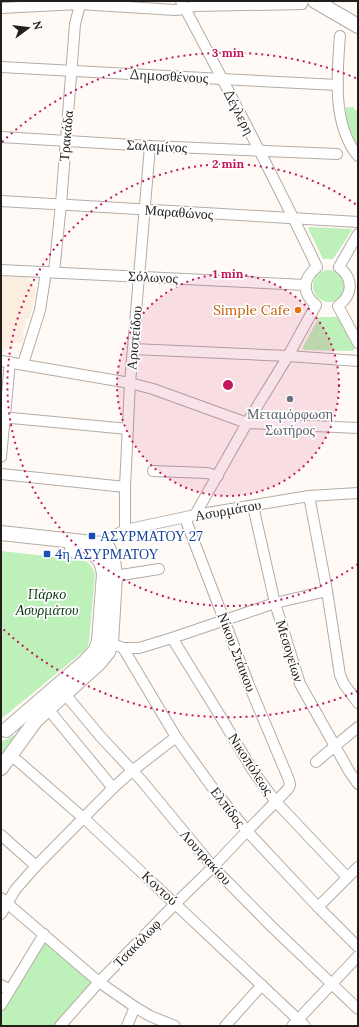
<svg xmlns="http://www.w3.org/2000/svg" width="359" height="1027" viewBox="0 0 359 1027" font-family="Lora,serif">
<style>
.built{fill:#fbeddf}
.green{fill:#bdf1b9}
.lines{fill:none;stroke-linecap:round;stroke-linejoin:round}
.street-casing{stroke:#b4aca5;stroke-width:12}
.secondary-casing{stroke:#b4aca5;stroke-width:16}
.street{stroke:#fff;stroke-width:10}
.secondary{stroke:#fff;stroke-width:14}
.ring{fill:none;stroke:#c2185b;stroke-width:2;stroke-dasharray:2 4}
.food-dot{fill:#e8710a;stroke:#fff;stroke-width:1.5}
.worship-dot{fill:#6b7280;stroke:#fff;stroke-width:1.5}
.transit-dot{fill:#1a4fb4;stroke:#fff;stroke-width:1.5}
.labels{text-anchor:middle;stroke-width:3.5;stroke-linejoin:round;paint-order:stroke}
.street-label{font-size:14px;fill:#211e1b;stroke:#fff}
.food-label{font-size:14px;fill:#c56008;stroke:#fff;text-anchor:end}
.worship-label{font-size:14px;fill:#5b616d;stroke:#fff}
.transit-label{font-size:14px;fill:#164399;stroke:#fff;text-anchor:start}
.park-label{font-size:14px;font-style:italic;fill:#053505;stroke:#fff}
.centre{fill:#c2185b;stroke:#fff;stroke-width:2}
.ring-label{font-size:12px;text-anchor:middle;font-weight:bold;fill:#c2185b;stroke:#fff;stroke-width:3.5;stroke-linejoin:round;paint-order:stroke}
</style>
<rect width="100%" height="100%" fill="#fffaf5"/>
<path class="built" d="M1,276L27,277L36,289L30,318L26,319L23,335L24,340L21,343L15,342L12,350L5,348L3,354L1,355Z"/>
<g class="green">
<path d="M346,107H354V110H358V146L355,144L346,121Z"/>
<path d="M310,227L351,229L352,230L333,259H323L308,228Z"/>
<circle cx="329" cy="286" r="16"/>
<path d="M319,317H339L355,348L353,351L304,350L303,349V347Z"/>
<path d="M1,551L83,560C90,563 93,567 95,575L89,642L87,647L84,651L1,719Z"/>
<path d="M19,733L3,756L1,754V742Z"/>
<path d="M45,941L94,982L55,1026H1V1012L41,943Z"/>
</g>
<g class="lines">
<defs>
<g id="street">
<path d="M181,1C228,89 274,177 317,267C303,278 301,293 316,305L288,356L247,423L195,515"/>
<path d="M1,8L79,4L175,10L185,9L194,6L302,4L303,1"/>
<path d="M340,36C337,74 332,125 358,156"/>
<path d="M1,67L222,79L338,85"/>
<path d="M1,137L150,146L337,154"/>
<path d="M1,201L358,222"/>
<path d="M358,234L339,267C354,279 353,295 338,306L358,343"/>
<path d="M1,270L306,285"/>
<path d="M54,272L61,204L75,24L81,1"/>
<path d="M133,349L288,356L358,361"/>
<path d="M1,361L130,383L153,389L247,423L358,428"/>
<path d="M23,364L40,310L46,272"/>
<path d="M1,417L128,429"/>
<path d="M1,457L10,362"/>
<path d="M153,471L207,473L218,476"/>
<path d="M1,474L125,487"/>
<path d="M309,496L327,591L340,675L344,684L358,703"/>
<path d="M253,506L275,603L300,684L349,771L358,784"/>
<path d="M125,530V487L130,383L150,146"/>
<path d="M100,549L102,544L114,536L125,530L195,515L309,496L358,493"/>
<path d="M115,576L159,569"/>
<path d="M172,638L222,719L253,771L276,802L347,877"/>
<path d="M118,646L123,648H139L172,638L225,620L275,603L327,591"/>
<path d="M123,648L176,737L212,787L247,831L318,907L358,947"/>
<path d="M65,694L100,736L142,781L213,867L271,926L358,1009"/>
<path d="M48,709L113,788"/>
<path d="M11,755L88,822L305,1026"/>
<path d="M316,762L335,746L358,727"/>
<path d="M1,835L36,866"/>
<path d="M1,898L99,982L135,1007L150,1016L175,1026"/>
<path d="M318,907L358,867"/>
<path d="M1,914L15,890L36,866L113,788L132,771L176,737"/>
<path d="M1,985L10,990"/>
<path d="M1,1005L44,934"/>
<path d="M60,1026L99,982L176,903L213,867L247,831L288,789L290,785L289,780L249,685L185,518"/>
<path d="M127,1026L135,1007"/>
<path d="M225,1026L262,985"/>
<path d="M292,1026L358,956"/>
</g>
<g id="secondary">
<path d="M315,1L358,26"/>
<path d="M1,533L102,544L108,548L113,559L115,576L111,643L108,652L100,662L36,720L1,768"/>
<path d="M6,730L86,661L96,650L99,641L104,574C101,552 91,552 72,550"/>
</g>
</defs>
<use href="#street" class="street-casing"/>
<use href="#secondary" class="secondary-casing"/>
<use href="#street" class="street"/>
<use href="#secondary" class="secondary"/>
</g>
<circle cx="228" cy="385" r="111" fill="#c2185b" fill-opacity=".12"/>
<g class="ring">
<circle cx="228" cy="385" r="111"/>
<path d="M358 564A221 221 0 1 1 358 206"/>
<path d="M358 691A332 332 0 0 1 2 628M2 142A332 332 0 0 1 358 79"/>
</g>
<circle class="food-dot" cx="298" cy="310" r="4"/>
<circle class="worship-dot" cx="290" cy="399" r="4"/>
<g class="transit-dot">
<rect x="88" y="532" width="8" height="8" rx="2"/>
<rect x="43" y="550" width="8" height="8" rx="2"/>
</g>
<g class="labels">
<g class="street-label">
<text transform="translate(169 76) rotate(3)" y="5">Δημοσθένους</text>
<text transform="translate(239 112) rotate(62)" y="5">Δέγλερη</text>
<text transform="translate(66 136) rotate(-85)" y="5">Τρακάδα</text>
<text transform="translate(157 146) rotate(3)" y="5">Σαλαμίνος</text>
<text transform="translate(179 212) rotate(4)" y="5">Μαραθώνος</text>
<text transform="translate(153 277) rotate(3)" y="5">Σόλωνος</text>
<text transform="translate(134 338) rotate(-85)" y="5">Αριστείδου</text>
<text transform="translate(228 510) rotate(-10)" y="5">Ασυρμάτου</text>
<text transform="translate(290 651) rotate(73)" y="5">Μεσογείων</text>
<text transform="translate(237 652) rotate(69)" y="5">Νίκου Στάικου</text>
<text transform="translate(251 764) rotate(57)" y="5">Νικοπόλεως</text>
<text transform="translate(228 807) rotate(52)" y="5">Ελπίδος</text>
<text transform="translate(206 857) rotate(48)" y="5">Λουτρακίου</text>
<text transform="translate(160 888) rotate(43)" y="5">Κοντού</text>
<text transform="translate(137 943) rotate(-46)" y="5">Τσακάλωφ</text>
</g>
<g class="food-label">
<text x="290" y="315">Simple Cafe</text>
</g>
<g class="worship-label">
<text x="290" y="419">Μεταμόρφωση<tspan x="290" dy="16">Σωτήρος</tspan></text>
</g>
<g class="transit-label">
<text x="100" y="541">ΑΣΥΡΜΑΤΟΥ 27</text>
<text x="55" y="559">4η ΑΣΥΡΜΑΤΟΥ</text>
</g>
<g class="park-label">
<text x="47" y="599">Πάρκο<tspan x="47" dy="16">Ασυρμάτου</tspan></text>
</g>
</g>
<circle cx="228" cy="385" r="6" class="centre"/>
<g class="ring-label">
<text x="228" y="57">3 min</text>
<text x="228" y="168">2 min</text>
<text x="228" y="278">1 min</text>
</g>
<rect width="359" height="1027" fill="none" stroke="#211e1b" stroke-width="4"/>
<g transform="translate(28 28) rotate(75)" stroke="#ffffff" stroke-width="3" paint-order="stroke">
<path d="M0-3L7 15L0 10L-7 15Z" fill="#211e1b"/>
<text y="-6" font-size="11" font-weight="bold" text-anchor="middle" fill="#211e1b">N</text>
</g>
</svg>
